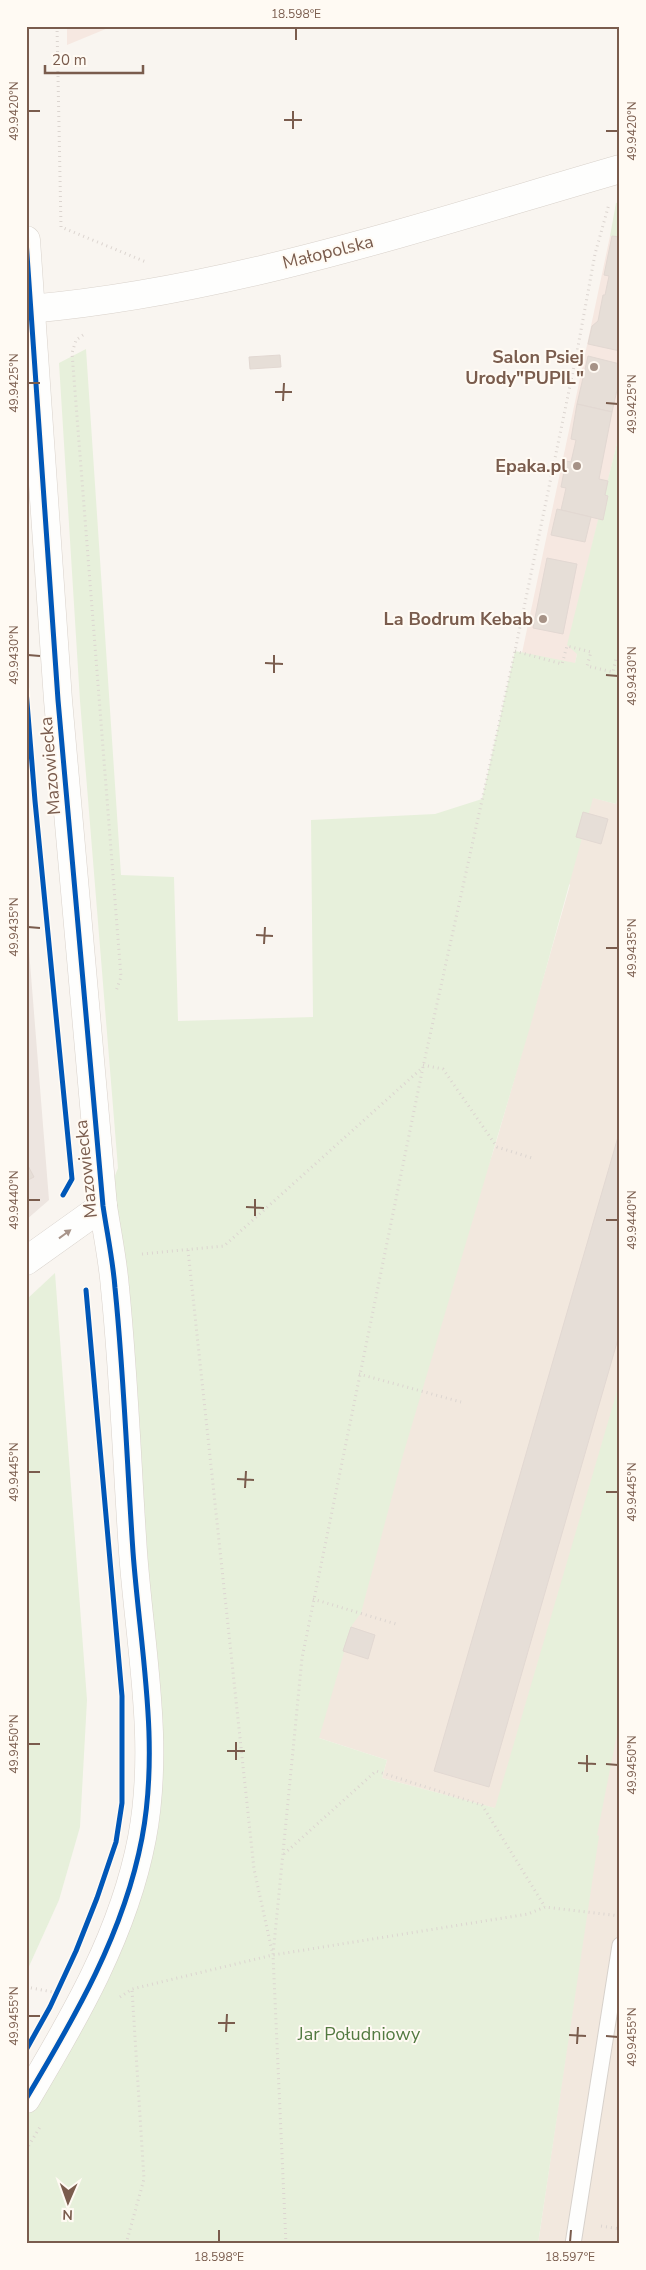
<svg xmlns="http://www.w3.org/2000/svg" width="646" height="2270" viewBox="0 0 646 2270" font-family="'Nunito Sans',sans-serif">
<style>
.residential{fill:#f2e8de}
.commercial{fill:#f6e8e1}
.industrial{fill:#ede5e0}
.green{fill:#e7f0db}
.building{fill:#e6ded7;stroke:#e2d8d2}
.lines{fill:none;stroke-linecap:round;stroke-linejoin:round}
.lane-casing{stroke:#d7d1cb;stroke-width:17}
.street-casing{stroke:#d7d1cb;stroke-width:29}
.secondary-casing{stroke:#d9d2cb;stroke-width:29}
.path{stroke:#dcd5d0;stroke-width:3;stroke-dasharray:1 4;stroke-linecap:butt}
.lane{stroke:#fefefd;stroke-width:15}
.street{stroke:#fefefd;stroke-width:28}
.secondary{stroke:#fefefd;stroke-width:28}
.cycleway-casing{stroke:#fffaf3;stroke-width:8}
.cycleway{stroke:#0057b8;stroke-width:5}
.oneway{fill:#a8958b}
.ticks{fill:none;stroke:#7a5c4d;stroke-width:2}
.poi-dot{fill:#a69286;stroke:#fffaf3;stroke-width:2}
.labels{text-anchor:middle;stroke-width:4;stroke-linejoin:round;paint-order:stroke}
.street-label{font-size:18px;fill:#7a5c4d;stroke:#fffaf3}
.poi-label{font-size:18px;font-weight:bold;fill:#7a5c4d;stroke:#fffaf3;text-anchor:end}
.park-label{font-size:18px;fill:#537a41;stroke:#fffaf3}
.neatline{fill:none;stroke:#7a5c4d;stroke-width:2}
.ticks-label{font-size:12px;text-anchor:middle;fill:#7a5c4d}
</style>
<rect width="100%" height="100%" fill="#f9f5f0"/>
<path class="residential" d="M620,788V2244H538L598,1836L382,1778L387,1760L316,1737L445,1295L495,1146L570,885L558,870L580,794L616,804Z"/>
<g class="commercial">
<path d="M67,26H113L67,45Z"/>
<path d="M610,236L620,238V431L592,546L577,654L554,760L496,776Z"/>
</g>
<path class="industrial" d="M26,913L49,1200L26,1220Z"/>
<g class="green">
<path d="M620,202V238L610,236L616,203Z"/>
<path d="M86,349L121,875L174,877L178,1021L313,1017L311,820L435,814L482,799L515,651L575,663L577,654L567,645L620,431V788L616,804L593,798L530,1027L403,1455L361,1613L352,1625L319,1738L387,1760L382,1778L495,1808L620,1381V1719L597,1835L599,1836L538,2244H26V2099L142,1838L103,1206L118,1168L80,701L59,363Z"/>
<path d="M55,1273L87,1700L80,1827L59,1900L26,1973V1300Z"/>
</g>
<g class="building">
<path d="M612,236L620,237V351L588,344L592,326L598,321L603,295H605L609,276L604,275Z"/>
<path d="M280,355L281,367L250,369L249,357Z"/>
<path d="M588,356L620,364V391L617,390L612,412L577,404Z"/>
<path d="M577,404L612,412L599,479L608,481L605,495L608,496L603,520L561,510L566,488L561,487L566,461L571,462L576,440L571,439Z"/>
<path d="M557,509L591,517L585,542L551,535Z"/>
<path d="M547,558L577,564L563,634L533,628Z"/>
<path d="M583,812L608,819L601,844L576,837Z"/>
<path d="M620,1130V1332L489,1787L434,1771Z"/>
<path d="M26,1162L34,1177L26,1181Z"/>
<path d="M351,1627L375,1635L368,1659L343,1651Z"/>
</g>
<g class="lines">
<defs>
<path id="lane" d="M573,2244L620,1945"/>
<path id="street" d="M26,1261L103,1206"/>
<g id="secondary">
<path d="M26,240L58,700L103,1206C107,1233 113,1261 115,1288C124,1376 127,1464 133,1552C140,1647 160,1743 142,1838C124,1933 75,2017 26,2099"/>
<path d="M30,309C232,291 426,225 620,169"/>
</g>
</defs>
<use href="#lane" class="lane-casing"/>
<use href="#street" class="street-casing"/>
<use href="#secondary" class="secondary-casing"/>
<g class="path">
<path d="M57,26L61,227L146,262"/>
<path d="M83,335L76,340L72,353L121,977L116,991"/>
<path d="M515,651L562,664L567,646L591,652L587,666L613,672L616,658L620,659"/>
<path d="M423,1065L443,1069L497,1147L532,1158"/>
<path d="M188,1250L254,1869L272,1951"/>
<path d="M142,1254L224,1246L422,1068"/>
<path d="M359,1374L461,1402"/>
<path d="M313,1599L396,1624"/>
<path d="M284,1854L376,1771L482,1805L545,1907"/>
<path d="M26,1987L53,1992"/>
<path d="M120,1997L132,1989L273,1955L528,1914L545,1907L620,1916"/>
<path d="M26,2150L40,2127"/>
<path d="M601,2226L620,2229"/>
<path d="M126,2244L144,2179L132,1990"/>
<path d="M286,2244L273,1955L302,1658L423,1067L515,651L577,352L595,254L609,204"/>
</g>
<use href="#lane" class="lane"/>
<use href="#street" class="street"/>
<use href="#secondary" class="secondary"/>
<defs>
<g id="cycleway">
<path d="M26,240L58,700L103,1206C107,1233 113,1261 115,1288C124,1376 127,1464 133,1552C140,1647 160,1743 142,1838C124,1933 75,2017 26,2099"/>
<path d="M26,690L35,801L72,1179L63,1195"/>
<path d="M26,2050L50,2007L76,1951L97,1898L116,1842L122,1803V1696L86,1290"/>
</g>
</defs>
<use href="#cycleway" class="cycleway-casing"/>
<use href="#cycleway" class="cycleway"/>
</g>
<defs><path id="oneway-solid" d="M-6-.8H1V-3.2L6.5 0L1 3.2V.8H-6Z" transform="scale(1.25)"/></defs>
<use class="oneway" href="#oneway-solid" transform="translate(65 1234) rotate(-36)"/>
<path class="ticks" d="M296,40V28M28,111H40M284,120H302M293,129V111M606,131H618M28,383H40M275,392H292M283,401L284,383M606,403L618,404M28,655L40,656M265,663L283,664M274,673V655M606,675L618,676M28,927L40,928M256,935L273,936M264,944L265,927M606,948H618M28,1200H40M246,1207L264,1208M255,1216V1199M606,1220H618M28,1472H40M237,1479L254,1480M245,1488L246,1471M606,1492H618M28,1744H40M227,1751H245M236,1760V1742M578,1763L596,1764M606,1764L618,1765M587,1772V1755M28,2016H40M218,2023H235M226,2032L227,2014M569,2035L586,2036M606,2036L618,2037M577,2044L578,2027M219,2242V2230M570,2242L571,2230"/>
<g class="poi-dot">
<circle cx="594" cy="367" r="5"/>
<circle cx="577" cy="466" r="5"/>
<circle cx="543" cy="619" r="5"/>
</g>
<g class="labels">
<g class="street-label">
<text transform="translate(328 252) rotate(-14)" y="6">Małopolska</text>
<text transform="translate(50 766) rotate(-95)" y="6">Mazowiecka</text>
<text transform="translate(86 1169) rotate(-96)" y="6">Mazowiecka</text>
</g>
<g class="poi-label">
<text x="584" y="363">Salon Psiej<tspan x="584" dy="21">Urody"PUPIL"</tspan></text>
<text x="567" y="472">Epaka.pl</text>
<text x="533" y="625">La Bodrum Kebab</text>
</g>
<g class="park-label">
<text x="359" y="2040">Jar Południowy</text>
</g>
</g>
<rect width="646" height="2270" fill="none" stroke="#fffaf3" stroke-width="55"/>
<g transform="translate(68 2202) rotate(182)" stroke="#fffaf3" stroke-width="4" paint-order="stroke">
<path d="M0-4L9 19L0 12L-9 19Z" fill="#7a5c4d"/>
<text y="-8" font-size="14" font-weight="bold" text-anchor="middle" fill="#7a5c4d">N</text>
</g>
<path d="M45 65v8h98v-8" fill="none" stroke="#7a5c4d" stroke-width="2.5"/>
<text x="52" y="65" font-size="15" fill="#7a5c4d" stroke="#fffaf3" stroke-width="4" paint-order="stroke">20 m</text>
<rect x="28" y="28" width="590" height="2214" class="neatline"/>
<g class="ticks-label">
<text x="296" y="18">18.598°E</text>
<text transform="translate(14 111) rotate(-90)" y="4">49.9420°N</text>
<text transform="translate(632 131) rotate(-90)" y="4">49.9420°N</text>
<text transform="translate(14 383) rotate(-90)" y="4">49.9425°N</text>
<text transform="translate(632 404) rotate(-90)" y="4">49.9425°N</text>
<text transform="translate(14 655) rotate(-90)" y="4">49.9430°N</text>
<text transform="translate(632 676) rotate(-90)" y="4">49.9430°N</text>
<text transform="translate(14 927) rotate(-90)" y="4">49.9435°N</text>
<text transform="translate(632 948) rotate(-90)" y="4">49.9435°N</text>
<text transform="translate(14 1200) rotate(-90)" y="4">49.9440°N</text>
<text transform="translate(632 1220) rotate(-90)" y="4">49.9440°N</text>
<text transform="translate(14 1472) rotate(-90)" y="4">49.9445°N</text>
<text transform="translate(632 1492) rotate(-90)" y="4">49.9445°N</text>
<text transform="translate(14 1744) rotate(-90)" y="4">49.9450°N</text>
<text transform="translate(632 1765) rotate(-90)" y="4">49.9450°N</text>
<text transform="translate(14 2016) rotate(-90)" y="4">49.9455°N</text>
<text transform="translate(632 2037) rotate(-90)" y="4">49.9455°N</text>
<text x="219" y="2261">18.598°E</text>
<text x="570" y="2261">18.597°E</text>
</g>
</svg>
